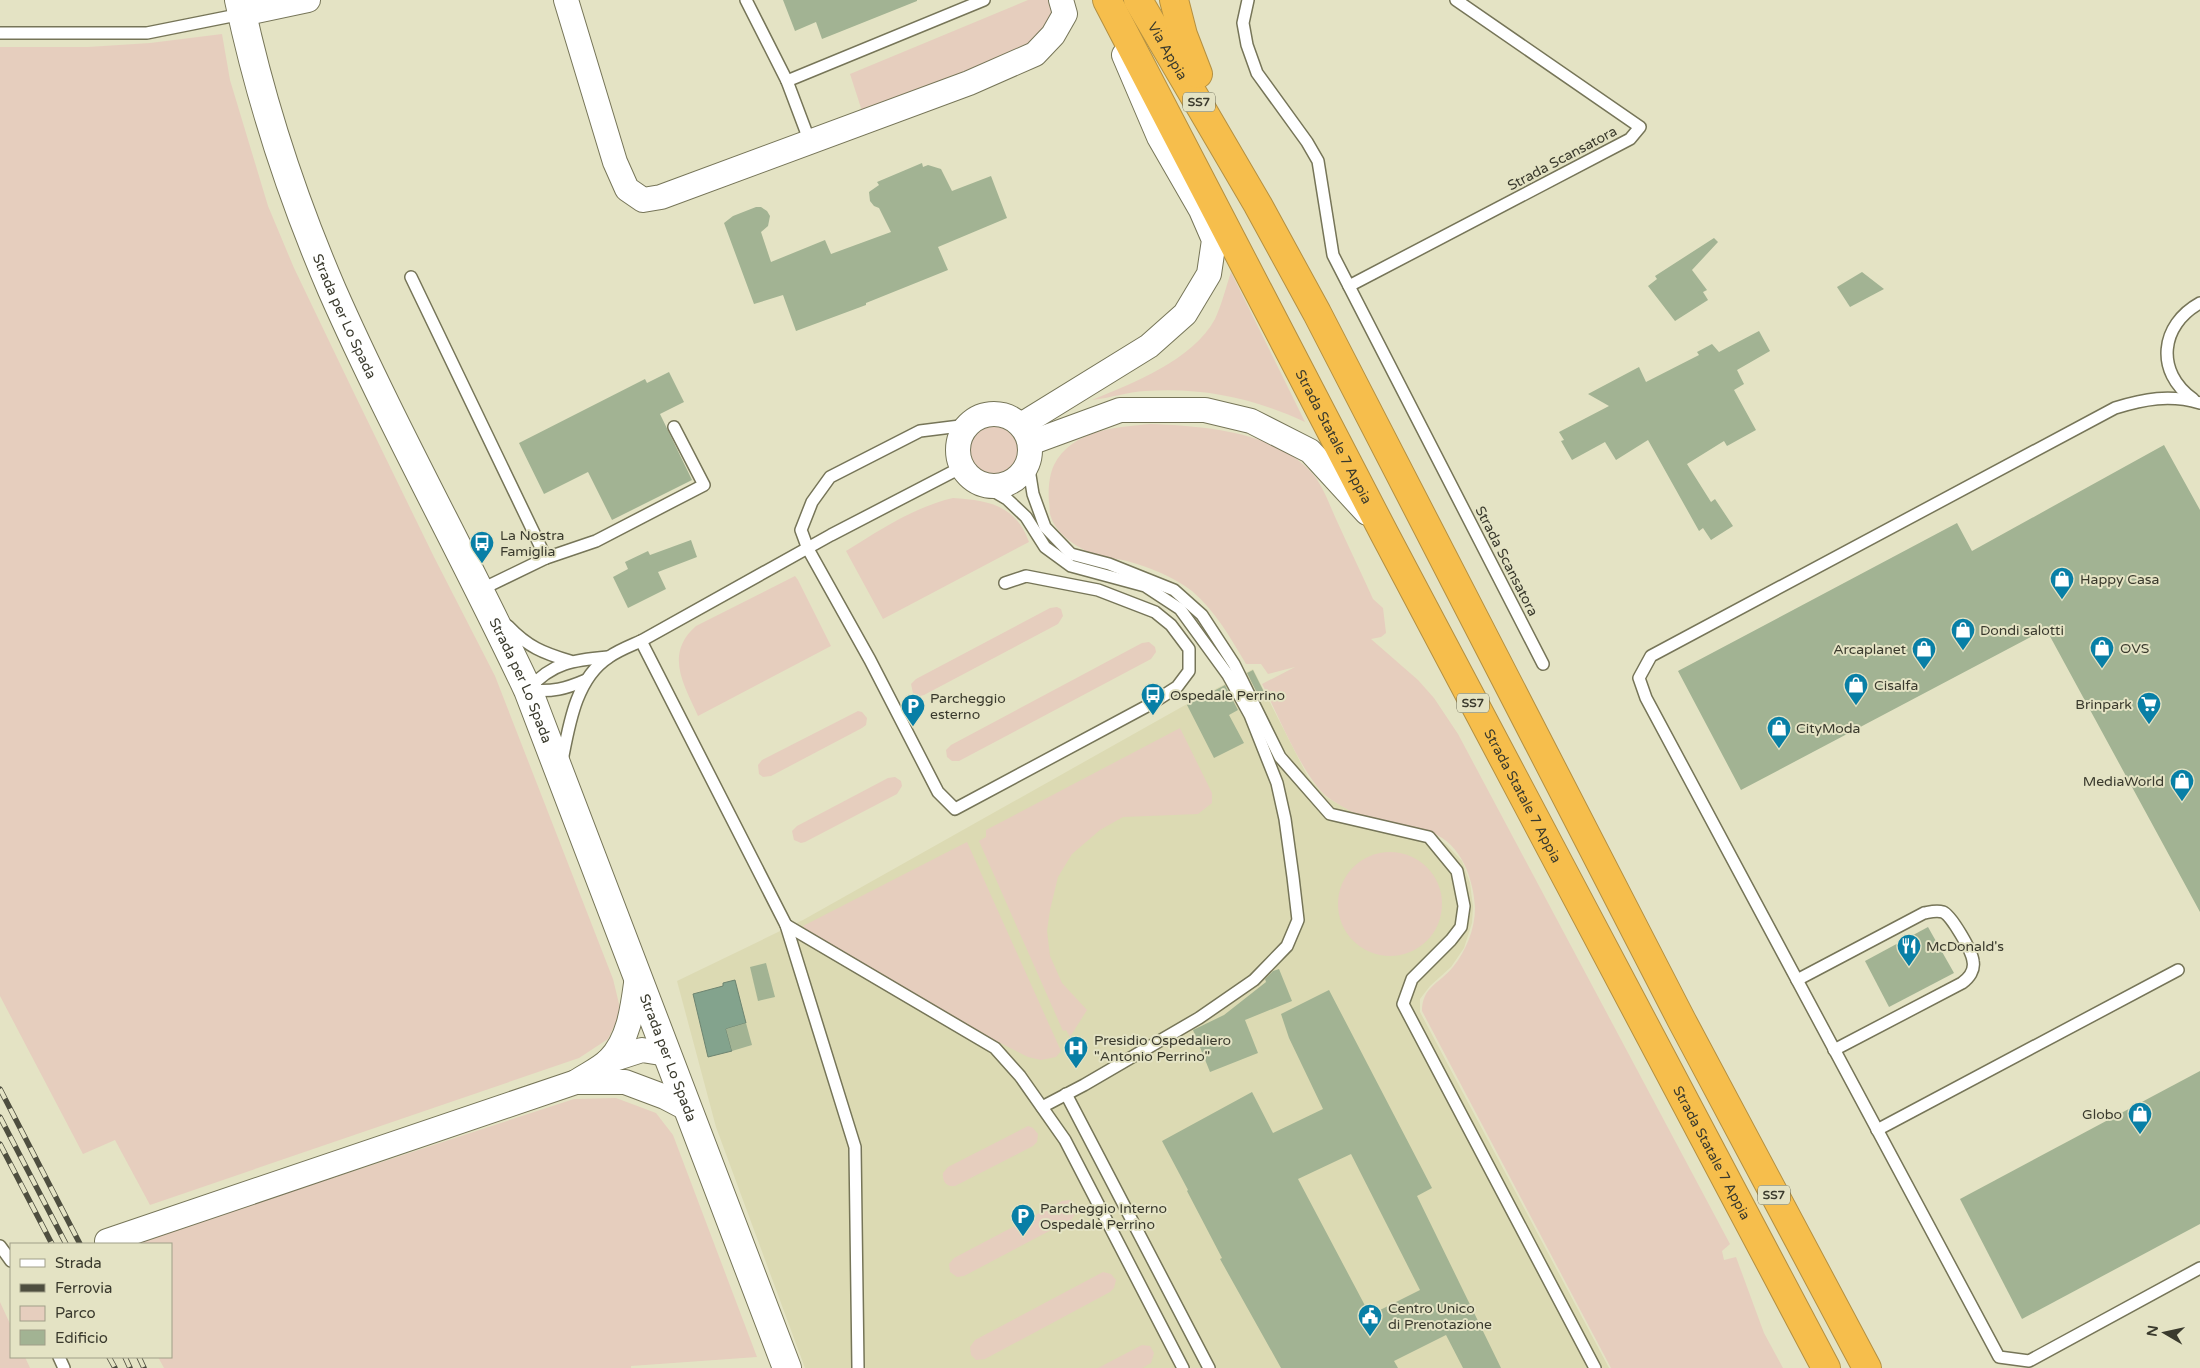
<svg xmlns="http://www.w3.org/2000/svg" width="2200" height="1368" viewBox="0 0 2200 1368" font-family="'Varela Round',sans-serif">
<style>
.built{fill:#dcdab3}
.green{fill:#e6cebe}
.water{fill:#83a38d;stroke:#6d8470}
.building{fill:#a2b393;fill-rule:evenodd}
.lines{fill:none;stroke-linecap:round;stroke-linejoin:round}
.lane-casing{stroke:#767558;stroke-width:14}
.street-casing{stroke:#767558;stroke-width:26}
.secondary-casing{stroke:#767558;stroke-width:30}
.highway-casing{stroke:#b49041;stroke-width:30}
.lane{stroke:#fff;stroke-width:11}
.street{stroke:#fff;stroke-width:24}
.secondary{stroke:#fff;stroke-width:28}
.highway{stroke:#f6be4c;stroke-width:28}
.rail-casing{stroke:#4e4e3f;stroke-width:5.5}
.rail{stroke:#e4e3c4;stroke-width:4;stroke-dasharray:11;stroke-linecap:butt}
.labels{text-anchor:middle;stroke-width:4;stroke-linejoin:round;paint-order:stroke}
.shield{fill:#e4e3c4;stroke:#6d6d5a;stroke-width:1}
.shield-label{font-size:12px;font-weight:bold;fill:#3a3a2d}
.street-label{font-size:14px;fill:#3a3a2d;stroke:#e4e3c4}
.poi-label{font-size:14px;fill:#3a3a2d;stroke:#e4e3c4;text-anchor:start}
</style>
<rect width="100%" height="100%" fill="#e4e3c4"/>
<path class="built" d="M1253,669L1308,777L1326,797L1374,824L1432,835L1447,845L1462,861L1470,883L1473,907L1472,923L1464,948L1451,967L1430,986L1420,999V1012L1609,1368H805L716,1127L677,981L803,920L1187,704Z"/>
<g class="green">
<path d="M1028,0H1053L1055,5L1045,32L1016,52L978,69L862,111L850,74Z"/>
<path d="M222,34L230,80L268,206L294,268L354,393L434,557L495,676L613,979L621,1012L608,1039L579,1058L150,1205L115,1140L83,1154L0,996V47H88L150,43Z"/>
<path d="M1231,272L1305,422C1253,398 1203,387 1145,391C1128,392 1110,398 1092,400C1133,383 1193,360 1215,319C1222,304 1226,287 1231,272Z"/>
<path d="M1151,424C1203,426 1274,431 1311,472C1323,485 1329,504 1336,519C1348,546 1361,572 1373,599L1383,608L1386,633L1381,637L1371,639L1418,680L1434,698L1458,734L1730,1244L1722,1251L1724,1260L1736,1257L1764,1333L1783,1368H1611L1422,1011C1422,987 1439,984 1453,967C1466,951 1475,929 1475,908C1474,880 1461,843 1432,833C1414,827 1394,828 1376,823C1366,820 1333,802 1326,796C1302,775 1278,714 1262,684L1295,667L1268,674L1261,664H1246C1230,637 1216,612 1192,591C1174,577 1149,567 1127,561C1116,558 1103,558 1093,554C1078,548 1056,534 1051,517C1049,513 1050,507 1049,502C1048,491 1049,475 1054,465C1072,430 1116,427 1151,424Z"/>
<circle cx="995" cy="451" r="26"/>
<path d="M953,498C987,500 1016,505 1029,542L883,619L846,551C880,530 914,507 953,498Z"/>
<path d="M795,576L798,580L831,646L698,716C684,685 664,654 696,626Z"/>
<path d="M1057,607L1061,609L1063,616L1058,624L924,695L920,696L913,693L911,684L916,679L1050,608Z"/>
<path d="M1149,642L1155,647L1156,652L1151,659L959,761H952L947,757L946,750L951,745L1142,643Z"/>
<path d="M858,711L862,712L867,718L866,725L862,728L771,776L763,777L759,774L758,765L762,760Z"/>
<path d="M1180,728L1212,793V803L1198,814L1123,817L1100,830L1072,854L1058,877L1050,910L1047,931L1050,956L1062,983L1087,1010L1070,1037L1066,1030L1063,1031L979,841L986,837V830Z"/>
<path d="M895,777L901,781L902,786L897,794L805,842L801,843L794,840L792,831L797,826L888,778Z"/>
<path d="M967,842L1061,1051L1056,1057L1041,1060L1028,1057L973,1029L809,933L803,926Z"/>
<circle cx="1390" cy="904" r="52"/>
<path d="M616,1098L656,1113L673,1135L757,1357L631,1366V1368H164L158,1357H171V1244H131L574,1099Z"/>
<path d="M1028,1126L1033,1128L1038,1134L1037,1142L1033,1146L955,1186C947,1187 942,1182 943,1173L948,1167Z"/>
<path d="M1070,1200L1074,1203L1077,1210L1072,1219L964,1276L957,1277L950,1272L949,1264L954,1258L1062,1201Z"/>
<path d="M1103,1272L1111,1274L1116,1280L1114,1288L1110,1292L985,1359L976,1360L971,1355L970,1347L975,1340Z"/>
<path d="M0,1302L11,1326V1357H25L30,1368H0Z"/>
<path d="M1142,1345L1150,1346L1154,1353L1151,1363L1142,1368H1098Z"/>
</g>
<path class="water" d="M735,980L746,1023L726,1029L732,1051L708,1057L693,994L723,986V983Z"/>
<g class="building">
<path d="M783,0H917V1L822,39L816,22L795,31Z"/>
<path d="M922,163L923,167L928,165L941,169L952,191L991,176L1007,218L938,247L948,270L866,303V305L796,331L783,295L754,304L724,223L733,216L756,207H761L767,211L770,216L768,226L761,232L771,262L825,240L831,254L891,232L879,208L874,206L870,201L869,192L879,185L877,182Z"/>
<path d="M1714,238L1718,242L1692,270L1707,290L1703,292L1708,300L1675,321L1648,286L1657,279L1655,276Z"/>
<path d="M1862,272L1884,289L1850,307L1837,287Z"/>
<path d="M1759,331L1770,351L1737,370L1744,384L1734,390L1756,430L1727,446L1724,441L1687,464L1711,502L1715,499L1733,526L1711,540L1703,528L1699,531L1648,440L1616,460L1605,442L1572,460L1561,441L1564,440L1559,432L1609,406L1588,394L1639,367L1646,382L1699,355L1697,352L1712,344L1719,352Z"/>
<path d="M669,372L684,402L660,414L692,480L612,520L588,472L544,494L519,443L645,379L647,383Z"/>
<path d="M2164,445L2200,510V912L2046,629L1741,790L1678,671L1957,523L1972,551Z"/>
<path d="M691,540L697,557L658,572L666,589L628,608L613,577L628,569L625,562L648,551L650,555Z"/>
<path d="M1253,670L1266,696L1260,699L1247,673Z"/>
<path d="M1225,685L1238,710L1229,715L1244,743L1214,758L1187,705Z"/>
<path d="M1928,927L1954,973L1889,1007L1865,961Z"/>
<path d="M766,963L775,997L758,1001L750,967Z"/>
<path d="M1279,969L1292,1001L1245,1020L1258,1053L1210,1072L1193,1030L1224,1015L1266,982L1265,979L1273,971Z"/>
<path d="M1329,990L1432,1188L1417,1196L1501,1368H1463L1446,1335L1394,1361L1398,1368H1281L1220,1259L1222,1258L1187,1191L1188,1190L1162,1141L1252,1092L1273,1133L1323,1109L1289,1038L1281,1014ZM1351,1154L1420,1290L1370,1315L1298,1179Z"/>
<path d="M746,1023L752,1045L732,1051L726,1029Z"/>
<path d="M2200,1071V1224L2022,1319L1960,1199Z"/>
</g>
<g class="lines">
<defs>
<g id="lane">
<path d="M746,0L787,81"/>
<path d="M1248,0L1243,23L1247,45L1257,73L1307,142L1318,161L1333,255L1543,664"/>
<path d="M0,33H147L242,14"/>
<path d="M810,142L787,81L984,0"/>
<path d="M411,277L546,558L480,590"/>
<path d="M1349,286L1630,139L1640,127L1456,0"/>
<path d="M2193,399C2155,372 2160,325 2200,303"/>
<path d="M2200,403C2170,394 2144,399 2115,408L1651,656L1639,678L1646,698L1999,1357L2029,1361L2200,1268"/>
<path d="M968,425L920,431L830,477L812,502L801,530L808,549L870,660L938,792L955,809L1149,705L1177,687L1189,671V649L1171,625L1155,612L1098,590L1026,576L1005,583"/>
<path d="M1028,463L1033,494L1045,527L1071,554L1109,564L1174,590L1202,615L1234,664L1280,757L1330,814L1429,837L1457,871L1464,906L1461,927L1451,940L1412,979L1403,1004L1595,1368"/>
<path d="M978,482L1007,499L1026,517L1045,547L1071,566L1145,586L1180,609L1228,675L1250,715L1277,783L1285,819L1293,877L1298,920L1287,946L1254,980L1199,1018L1084,1085L1042,1107"/>
<path d="M546,558L596,541L704,485L674,427"/>
<path d="M508,626C528,647 543,653 570,661"/>
<path d="M641,641L786,925L855,1147L858,1368"/>
<path d="M529,689C552,662 575,660 608,657"/>
<path d="M529,690C553,692 565,689 586,680"/>
<path d="M562,761C569,725 576,678 609,657C619,650 630,646 641,641L831,535L962,467"/>
<path d="M786,925L995,1048L1020,1076L1065,1140L1183,1368"/>
<path d="M1797,980L1924,913C1930,912 1936,910 1943,912C1951,915 1972,951 1973,961C1975,970 1969,978 1962,983L1834,1050"/>
<path d="M1066,1094L1209,1368"/>
<path d="M1877,1130L2178,970"/>
<path d="M0,1246L11,1261"/>
<path d="M59,1357L64,1368"/>
</g>
<g id="street">
<path d="M566,0L615,162L627,189L643,200L661,197L969,83L1035,54L1053,35L1065,14L1061,0"/>
<path d="M242,14L308,0"/>
<circle cx="994" cy="450" r="36"/>
<path d="M1021,425L1149,346L1185,314L1209,274L1214,240L1201,210L1159,137L1124,55"/>
<path d="M1030,443L1120,410H1205L1251,421L1310,451L1367,513"/>
<path d="M608,1061L642,1050L667,1054"/>
<path d="M576,1082C586,1075 600,1069 609,1060C630,1039 633,1005 637,976"/>
<path d="M107,1241L576,1082H625L665,1097L688,1109"/>
</g>
<g id="secondary">
<path id="s1" d="M239,0C260,99 292,197 332,290C392,426 465,556 528,690L787,1368"/>
</g>
<g id="highway">
<path id="s2" d="M1107,0L1384,533L1826,1368"/>
<path id="s3" d="M1138,0L1258,205L1317,313L1682,1021L1867,1368"/>
<path d="M1174,0L1183,35L1198,74"/>
</g>
</defs>
<use href="#lane" class="lane-casing"/>
<use href="#street" class="street-casing"/>
<use href="#secondary" class="secondary-casing"/>
<use href="#highway" class="highway-casing"/>
<use href="#lane" class="lane"/>
<use href="#street" class="street"/>
<use href="#secondary" class="secondary"/>
<use href="#highway" class="highway"/>
<defs>
<g id="rail">
<path d="M0,1089L80,1244"/>
<path d="M0,1117L66,1244"/>
<path d="M0,1144L52,1244"/>
<path d="M109,1357L115,1368"/>
<path d="M125,1357L130,1368"/>
<path d="M139,1357L144,1368"/>
</g>
</defs>
<use href="#rail" class="rail-casing"/>
<use href="#rail" class="rail"/>
</g>
<defs>
<symbol id="bus-pin" viewBox="-11 -11 22 30"><path d="M0 17L-7.5 6A9.5 9.5 0 1 1 7.5 6Z" fill="#087fa6" stroke="#e4e3c4"/><path d="M-5-6H5V4H4V6H2V4H-2V6H-4V4H-5ZM-3.5-4V0h7V-4ZM-3.5 1.2v1.5H-2V1.2ZM2 1.2v1.5H3.5V1.2Z" fill="#fff"/></symbol>
<symbol id="shop-pin" viewBox="-11 -11 22 30"><path d="M0 17L-7.5 6A9.5 9.5 0 1 1 7.5 6Z" fill="#087fa6" stroke="#e4e3c4"/><path d="M-5-2.5h2.3a2.7 3.5 0 0 1 5.4 0H5L5.5 6h-11ZM-1.5-2.5h3a1.5 2.3 0 0 0-3 0Z" fill="#fff"/></symbol>
<symbol id="supermarket-pin" viewBox="-11 -11 22 30"><path d="M0 17L-7.5 6A9.5 9.5 0 1 1 7.5 6Z" fill="#087fa6" stroke="#e4e3c4"/><path d="M-6-5.5h2.5l.6 2H6L4.5 2H-2.5L-4.4-4H-6ZM-1.5 3.2a1.3 1.3 0 1 0 .1 0ZM3 3.2a1.3 1.3 0 1 0 .1 0Z" fill="#fff"/></symbol>
<symbol id="parking-pin" viewBox="-11 -11 22 30"><path d="M0 17L-7.5 6A9.5 9.5 0 1 1 7.5 6Z" fill="#087fa6" stroke="#e4e3c4"/><path d="M-3.5-5.5H1a3.5 3.5 0 0 1 0 7H-1V5.5H-3.5ZM-1-3.4V-.6H.8a1.4 1.4 0 0 0 0-2.8Z" fill="#fff"/></symbol>
<symbol id="restaurant-pin" viewBox="-11 -11 22 30"><path d="M0 17L-7.5 6A9.5 9.5 0 1 1 7.5 6Z" fill="#087fa6" stroke="#e4e3c4"/><path d="M-5-6h1v4h1v-4h1v4h1v-4h1v5L-1.5 .5V6h-2V.5L-5-1ZM5-6V6H3V1.5H1.5Q1.5-4 5-6Z" fill="#fff"/></symbol>
<symbol id="hospital-pin" viewBox="-11 -11 22 30"><path d="M0 17L-7.5 6A9.5 9.5 0 1 1 7.5 6Z" fill="#087fa6" stroke="#e4e3c4"/><path d="M-5-5h3v3.5h4V-5h3V5h-3V1.5h-4V5h-3Z" fill="#fff"/></symbol>
<symbol id="civic-pin" viewBox="-11 -11 22 30"><path d="M0 17L-7.5 6A9.5 9.5 0 1 1 7.5 6Z" fill="#087fa6" stroke="#e4e3c4"/><path d="M-.6-6.5H3V-4.5H.6V-3L4-1V1h2V6H-6V1h2V-1L-.6-3ZM-1.2 2.5V6h2.4V2.5Z" fill="#fff"/></symbol>
</defs>
<g fill-rule="evenodd">
<use href="#bus-pin" x="468" y="529" width="28" height="38"/>
<use href="#shop-pin" x="2048" y="565" width="28" height="38"/>
<use href="#shop-pin" x="1949" y="616" width="28" height="38"/>
<use href="#shop-pin" x="2088" y="634" width="28" height="38"/>
<use href="#shop-pin" x="1910" y="635" width="28" height="38"/>
<use href="#shop-pin" x="1842" y="671" width="28" height="38"/>
<use href="#bus-pin" x="1139" y="681" width="28" height="38"/>
<use href="#supermarket-pin" x="2135" y="690" width="28" height="38"/>
<use href="#parking-pin" x="899" y="692" width="28" height="38"/>
<use href="#shop-pin" x="1765" y="714" width="28" height="38"/>
<use href="#shop-pin" x="2168" y="767" width="28" height="38"/>
<use href="#restaurant-pin" x="1895" y="932" width="28" height="38"/>
<use href="#hospital-pin" x="1062" y="1034" width="28" height="38"/>
<use href="#shop-pin" x="2126" y="1100" width="28" height="38"/>
<use href="#parking-pin" x="1009" y="1202" width="28" height="38"/>
<use href="#civic-pin" x="1356" y="1302" width="28" height="38"/>
</g>
<g class="labels">
<g class="shield">
<rect x="1183" y="92.5" width="32" height="19" rx="4"/>
<rect x="1457" y="693.5" width="32" height="19" rx="4"/>
<rect x="1758" y="1185.5" width="32" height="19" rx="4"/>
</g>
<g class="shield-label">
<text x="1199" y="106">SS7</text>
<text x="1473" y="707">SS7</text>
<text x="1774" y="1199">SS7</text>
</g>
<g class="street-label">
<text dy="5" stroke="none"><textPath href="#s3" startOffset="59">Via Appia</textPath></text>
<text transform="translate(1562 158) rotate(-28)" y="5">Strada Scansatora</text>
<text dy="5" stroke="none"><textPath href="#s1" startOffset="334">Strada per Lo Spada</textPath></text>
<text dy="5" stroke="none"><textPath href="#s2" startOffset="492">Strada Statale 7 Appia</textPath></text>
<text transform="translate(1507 561) rotate(63)" y="5">Strada Scansatora</text>
<text dy="5" stroke="none"><textPath href="#s1" startOffset="739">Strada per Lo Spada</textPath></text>
<text dy="5" stroke="none"><textPath href="#s2" startOffset="898">Strada Statale 7 Appia</textPath></text>
<text dy="5" stroke="none"><textPath href="#s1" startOffset="1144">Strada per Lo Spada</textPath></text>
<text dy="5" stroke="none"><textPath href="#s2" startOffset="1302">Strada Statale 7 Appia</textPath></text>
</g>
<g class="poi-label">
<text x="500" y="540">La Nostra<tspan x="500" dy="16">Famiglia</tspan></text>
<text x="2080" y="584">Happy Casa</text>
<text x="1980" y="635">Dondi salotti</text>
<text x="2120" y="653">OVS</text>
<text x="1906" y="654" text-anchor="end">Arcaplanet</text>
<text x="1874" y="690">Cisalfa</text>
<text x="1170" y="700">Ospedale Perrino</text>
<text x="930" y="703">Parcheggio<tspan x="930" dy="16">esterno</tspan></text>
<text x="2132" y="709" text-anchor="end">Brinpark</text>
<text x="1796" y="733">CityModa</text>
<text x="2164" y="786" text-anchor="end">MediaWorld</text>
<text x="1926" y="951">McDonald's</text>
<text x="1094" y="1045">Presidio Ospedaliero<tspan x="1094" dy="16">"Antonio Perrino"</tspan></text>
<text x="2122" y="1119" text-anchor="end">Globo</text>
<text x="1040" y="1213">Parcheggio Interno<tspan x="1040" dy="16">Ospedale Perrino</tspan></text>
<text x="1388" y="1313">Centro Unico<tspan x="1388" dy="16">di Prenotazione</tspan></text>
</g>
</g>
<rect x="10" y="1243" width="162" height="115" fill="#e4e3c4" stroke="#a09f88"/>
<rect x="20" y="1259" width="25" height="8" fill="#ffffff" stroke="#a09f88"/>
<text x="55" y="1268" font-size="15" fill="#3a3a2d">Strada</text>
<rect x="20" y="1284" width="25" height="8" fill="#4e4e3f" stroke="#a09f88"/>
<text x="55" y="1293" font-size="15" fill="#3a3a2d">Ferrovia</text>
<rect x="20" y="1306" width="25" height="15" fill="#e6cebe" stroke="#a09f88"/>
<text x="55" y="1318" font-size="15" fill="#3a3a2d">Parco</text>
<rect x="20" y="1330" width="25" height="15" fill="#a2b393" stroke="#a09f88"/>
<text x="55" y="1343" font-size="15" fill="#3a3a2d">Edificio</text>
<g transform="translate(2165 1333) rotate(279)" stroke="#e4e3c4" stroke-width="4" paint-order="stroke">
<path d="M0-4L9 19L0 12L-9 19Z" fill="#3a3a2d"/>
<text y="-8" font-size="14" font-weight="bold" text-anchor="middle" fill="#3a3a2d">N</text>
</g>
</svg>
